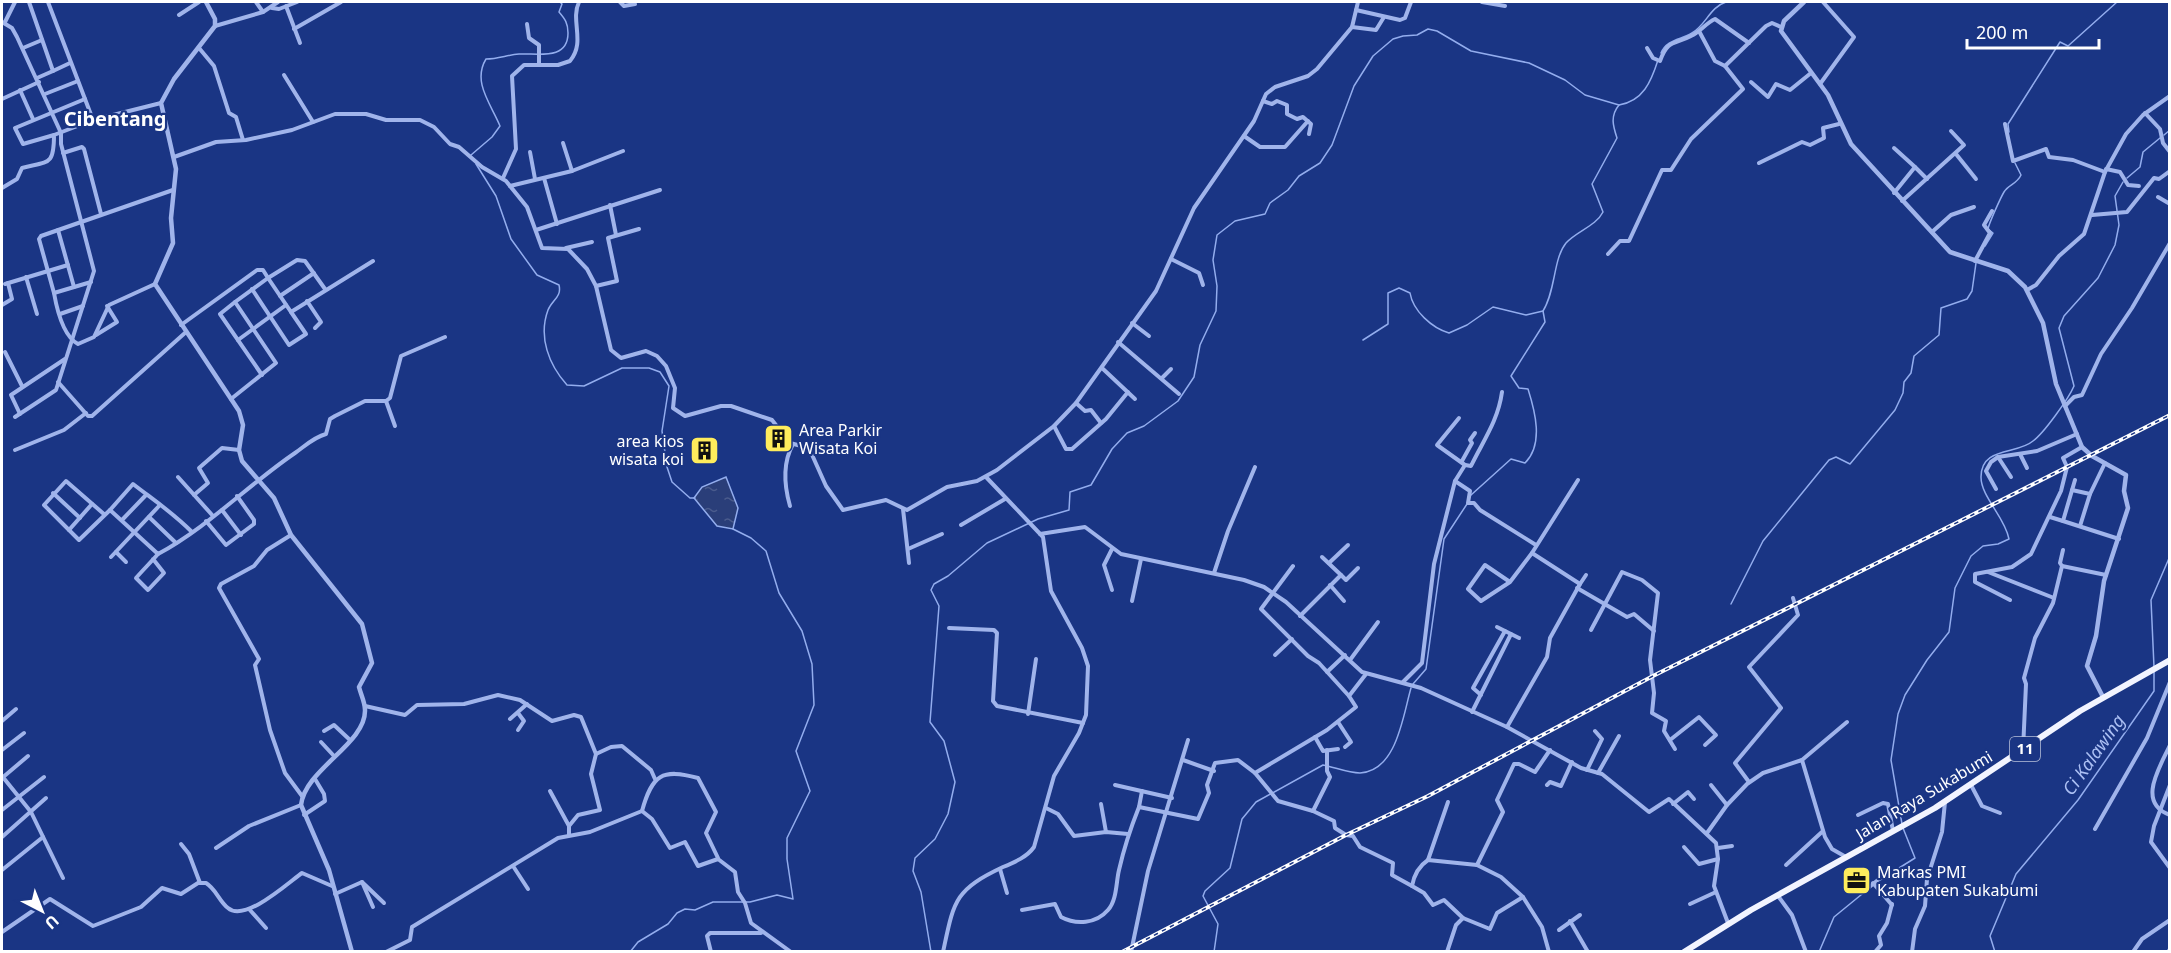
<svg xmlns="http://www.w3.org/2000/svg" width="2171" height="953" viewBox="0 0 2171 953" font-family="'Noto Sans',sans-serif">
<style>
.water{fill:url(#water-ripples);stroke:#93adee;stroke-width:1.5}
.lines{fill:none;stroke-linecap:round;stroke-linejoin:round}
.stream{stroke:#93adee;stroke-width:1.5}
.minor{stroke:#a0b4eb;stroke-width:4}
.tertiary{stroke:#a0b4eb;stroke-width:4.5}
.trunk{stroke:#f2f4ff;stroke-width:6}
.rail-casing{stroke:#fff;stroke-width:4}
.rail{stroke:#1a3584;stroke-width:1.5;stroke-dasharray:4.5;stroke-linecap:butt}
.labels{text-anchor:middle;stroke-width:4.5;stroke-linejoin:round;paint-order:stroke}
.shield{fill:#1a3584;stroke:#bac2da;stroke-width:1.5}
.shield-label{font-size:15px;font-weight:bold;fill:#fff}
.poi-label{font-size:16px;fill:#fff;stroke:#1a3584;text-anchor:start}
.street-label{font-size:16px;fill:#fff;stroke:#1a3584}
.water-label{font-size:18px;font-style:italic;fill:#abbff3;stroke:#1a3584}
.quarter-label{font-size:20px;font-weight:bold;fill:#fff;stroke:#1a3584}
</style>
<defs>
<pattern id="water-ripples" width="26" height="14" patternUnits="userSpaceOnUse" patternTransform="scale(1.5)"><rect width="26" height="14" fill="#2a3e79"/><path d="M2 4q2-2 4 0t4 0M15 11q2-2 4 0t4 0" fill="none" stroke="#4a5b8d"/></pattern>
</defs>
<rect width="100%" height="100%" fill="#1a3584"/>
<path class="water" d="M726,477L738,508L733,529L717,526L694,498L702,487Z"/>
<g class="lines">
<g class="stream">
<path d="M1661,53C1667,39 1681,40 1692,33C1706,25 1710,7 1726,2"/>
<path d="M2009,132L2008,124L2060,42L2068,46L2117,2"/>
<path d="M2164,135L2170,130"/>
<path d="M471,155L492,137L500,126C491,104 472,82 486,59C498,59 507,55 519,54C537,53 568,61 568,33C568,23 565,19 559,12L562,4L560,2"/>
<path d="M476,164L496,196L511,239L537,275L559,285C562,297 552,300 548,310C538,337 549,365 567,385L584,386L622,368H649L660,372L669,386L662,431L667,467L672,482L690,498H695"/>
<path d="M2127,178L2140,167L2143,152L2160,138"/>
<path d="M1985,246L1993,233L1988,229C1989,223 2001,197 2004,192C2008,185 2017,184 2021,175L2015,163"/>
<path d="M1363,340L1388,324V293L1399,288L1410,293C1413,311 1432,328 1449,333L1467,325L1493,307L1526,315L1543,311C1556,290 1553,259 1566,243C1577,231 1596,226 1603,212L1592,184L1617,138C1613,126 1610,116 1619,105C1643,101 1651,82 1658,60"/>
<path d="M1471,495L1511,459L1525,463C1544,444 1535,411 1528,389L1519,388L1511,376L1545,322L1543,311"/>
<path d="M1731,604L1763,541L1829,460L1836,457L1850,464L1895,410L1903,393L1904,382L1911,373L1914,356L1939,335L1941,308L1967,299L1972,291L1976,263"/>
<path d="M2154,667L2151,600L2170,556"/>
<path d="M1413,684L1426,669L1444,539L1467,504"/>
<path d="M1902,824L1891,760L1898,714L1905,695L1927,660L1949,632L1955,588L1971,556L1983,546L1998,544L2009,539C2005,517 1981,497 1981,477C1981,446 2017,455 2033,441C2044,433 2069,398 2074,386L2059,328L2064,316L2098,278L2115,245L2119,225L2115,196L2123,182"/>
<path d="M1880,880L1915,858L1903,828"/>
<path d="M630,952L638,942L668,924L677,913L685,909L695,910L713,902H750L777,895L793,899L787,859V838L810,791L796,751L814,705L812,664L802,631L779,593L766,551L751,538L733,529"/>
<path d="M931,952L921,892L913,871L915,858L935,839L948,814L955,782L944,741L930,722L939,606L931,590L934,584L948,576L987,543L1038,519L1069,510L1070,492L1091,485L1112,449L1127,433L1144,426L1178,401L1194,377L1200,345L1216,311L1217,286L1213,260L1217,235L1235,221L1265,214L1270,203L1288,190L1299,176L1320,163L1332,145L1354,86L1373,56L1393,39L1403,36L1417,35L1428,29L1437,31L1471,51L1529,63L1565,80L1585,95L1619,105"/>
<path d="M1214,952L1218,924L1203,896L1205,891L1230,868L1242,819L1256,802L1323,765C1334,767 1348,773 1360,773C1397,771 1403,715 1411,688"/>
<path d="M1819,952L1834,917L1867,890"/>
<path d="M1995,952L1990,936L2016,874L2078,800L2154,691V672"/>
</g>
<g class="minor">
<path d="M29,2L53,71L37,78"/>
<path d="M48,2L93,120"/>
<path d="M256,2L263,12"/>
<path d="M620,2L624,6L635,4"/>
<path d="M1482,2L1505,6"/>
<path d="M286,6L300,43"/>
<path d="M272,8L279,9L297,2"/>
<path d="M1356,10L1400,20L1405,18L1411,2"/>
<path d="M179,15L199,2"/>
<path d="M2,22L12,28L17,37L61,133V144L94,271L56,390L15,417"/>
<path d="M5,22L15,2"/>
<path d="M527,24L529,38L539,45V65"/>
<path d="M215,26L263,12L278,2"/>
<path d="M1352,27L1376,30L1384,17"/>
<path d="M294,29L341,2"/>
<path d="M1699,31L1715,61L1725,66"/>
<path d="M23,48L42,40"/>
<path d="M199,48L214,66L229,113L236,117L243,140"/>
<path d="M1647,48L1653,58L1660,61C1668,39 1674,45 1691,36C1700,32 1706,23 1715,19L1749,43"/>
<path d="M53,71L70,63"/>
<path d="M284,75L313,122"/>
<path d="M1751,82L1768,97L1776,84L1790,90L1811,73"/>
<path d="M1820,84L1854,37L1823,2"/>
<path d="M20,90L33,119"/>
<path d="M45,94L78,81"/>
<path d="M2,99L39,82"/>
<path d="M1263,101L1272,104L1277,101L1287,105V114L1297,119L1303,117L1311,124L1309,134"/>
<path d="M2145,113L2160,129L2163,143L2170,152"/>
<path d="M2005,124L2013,161L2046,149L2049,157L2073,160L2105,172"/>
<path d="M54,135L23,144L15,128L85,99"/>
<path d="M1244,136L1260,147H1285L1308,121"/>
<path d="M563,143L572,171"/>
<path d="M1894,148L1915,167"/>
<path d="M530,152L535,179"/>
<path d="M63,153L82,147L84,149L101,214"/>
<path d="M1956,154L1976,179"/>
<path d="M174,157L216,142L246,140L292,130L335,114H366L386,120H420L434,127L450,144L459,147L482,167L506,181L527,207L542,248L568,249L587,269L596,286L611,350L621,358L646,351L657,356L666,366L675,388L673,408L685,416L721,406H731L772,420L790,443L809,448L826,486L843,510L886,500L907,510L947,487L977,481L997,470L1054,426L1076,403L1156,291L1194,208L1254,121L1266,94L1275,87L1308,76L1317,69L1352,27L1358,2"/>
<path d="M1759,163L1802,142L1810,145L1824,138L1823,128L1839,124"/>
<path d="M2106,169L2120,172L2128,185L2139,186"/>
<path d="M503,178L516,149L512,76L524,65H558L570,61C586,42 570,21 579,2"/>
<path d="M544,178L557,224"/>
<path d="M510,186L572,171L623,151"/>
<path d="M2,188L17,179L22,168C49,161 54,166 54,135L93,120L161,103"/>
<path d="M1894,193L1915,167L1927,179"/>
<path d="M2158,197L2170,204"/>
<path d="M1902,201L1964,145L1951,131"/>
<path d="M610,205L616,235"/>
<path d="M2092,215L2127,212L2154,178L2159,179L2170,171"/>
<path d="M58,230L74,287"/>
<path d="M536,230L660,190"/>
<path d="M1932,232L1951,215L1974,207"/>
<path d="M566,248L592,242"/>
<path d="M1608,254L1620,241H1629L1662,170H1671L1691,139L1743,89L1725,66L1766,26L1772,23L1781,27"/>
<path d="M1171,259L1199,273L1203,285"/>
<path d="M1975,261L1990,233L1984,225L1992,211"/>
<path d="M26,277L37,314"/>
<path d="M91,282L54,293L39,239L41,236L173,190"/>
<path d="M5,284L68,265"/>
<path d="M596,286L617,281L608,238L639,229"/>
<path d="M252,289L289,345L306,334L291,312"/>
<path d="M2027,290L2036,285L2059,256L2084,234L2105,172L2126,134L2143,115L2170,96"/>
<path d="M54,293C57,310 63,336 78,344L94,337L109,305L155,284"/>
<path d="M280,296L314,273"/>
<path d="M307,301L321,322L315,328"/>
<path d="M235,302L220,314L262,375"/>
<path d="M2,305L12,299L8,283"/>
<path d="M60,314L83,306"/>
<path d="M1132,323L1149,336"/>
<path d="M181,325L257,270H263L268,278L297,260L305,261L325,289"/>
<path d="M96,335L117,322L107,306"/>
<path d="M238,340L286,305"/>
<path d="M1118,342L1179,394"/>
<path d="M5,352L22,386"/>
<path d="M1102,368L1135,399"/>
<path d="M1162,378L1171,369"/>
<path d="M58,382L88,416H92L186,332"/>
<path d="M231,399L276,363L235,302L268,278L291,312L373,261"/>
<path d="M386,401L395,426"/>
<path d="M1076,403L1085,411L1091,410L1101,423"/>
<path d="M2065,406L2074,397L2082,395L2101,354L2132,308L2170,243"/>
<path d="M20,414L11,395L65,359"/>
<path d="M1459,418L1437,445L1465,465"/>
<path d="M1054,426L1066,449H1072L1106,419L1128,392"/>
<path d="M15,450L64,430L86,413"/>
<path d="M2020,454L2027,468"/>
<path d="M1998,457L2011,477"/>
<path d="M1462,461L1472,443L1470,440L1475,433"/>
<path d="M178,477L213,516"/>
<path d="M2075,480L2063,521L2119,539"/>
<path d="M1455,481L1470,491L1468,503H1474L1480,510L1536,545"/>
<path d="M1996,489L1986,471L1991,462L1998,457L2037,451L2077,434"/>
<path d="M2072,490L2090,494L2080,526"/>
<path d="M53,493L80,518"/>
<path d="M2090,494L2105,463"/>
<path d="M194,495L208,483L199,468L222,448L239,450"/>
<path d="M790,506C784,485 782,464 793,444"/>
<path d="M903,509L909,563"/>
<path d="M110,510L133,484C155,501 172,512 192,532"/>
<path d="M222,510L241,535"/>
<path d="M105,515L66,481L44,505L79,540L110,510L158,554C208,527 248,485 295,453C305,446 314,437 326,434L330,419L335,416L365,401H386L390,398L401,356L445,337"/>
<path d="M149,517L176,543"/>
<path d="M2050,517L2063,521"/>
<path d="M122,520L146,495"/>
<path d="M206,521L226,545L254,524V520L237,496"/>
<path d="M961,525L1005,499"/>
<path d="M69,530L92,504"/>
<path d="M1040,534L1085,527L1121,554L1244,580L1264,587L1286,602L1362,672L1421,688L1507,727L1581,768L1602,774L1649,812L1669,799L1716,843L1718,859L1714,886L1728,923"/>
<path d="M291,535L267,550L254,566L221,584L219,588L259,659L255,665L270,730L285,773L302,796"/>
<path d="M908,549L942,534"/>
<path d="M116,552L126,562"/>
<path d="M111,557L159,506"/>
<path d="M153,559L164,573L148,590L136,578C143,570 151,562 158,554"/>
<path d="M1329,563L1348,545"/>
<path d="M1293,566L1261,609L1308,656L1319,663L1349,696"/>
<path d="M2062,566L2106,575"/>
<path d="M1988,572L2054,598"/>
<path d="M1214,573L1228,531L1255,467"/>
<path d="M1341,575L1346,580L1358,568"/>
<path d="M1510,582L1485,565L1468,589L1481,601L1510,582L1532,553"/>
<path d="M1580,584L1586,575"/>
<path d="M1330,585L1344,601"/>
<path d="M1577,588L1627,617L1634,614L1654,631"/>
<path d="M1112,590L1104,565L1112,549"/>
<path d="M2010,600L1975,582V574L2012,567L2031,554L2061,491L2067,467L2063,458L2082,447"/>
<path d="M1132,601L1141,559"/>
<path d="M1300,616L1341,575L1322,557"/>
<path d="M1497,627L1519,638"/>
<path d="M949,628L994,630L997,633L993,701L997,706L1083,723"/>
<path d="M1591,630L1622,572L1642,580L1658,593L1650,660L1654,693L1652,713L1666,721L1664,731L1675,749"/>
<path d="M1275,655L1292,639"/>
<path d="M1350,660L1378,622"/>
<path d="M1327,672L1345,655"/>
<path d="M1403,682L1422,663L1434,564L1455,481L1465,465L1471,466C1483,441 1498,421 1502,392"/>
<path d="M1481,695L1473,688L1505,631"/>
<path d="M365,706L405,715L417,705L464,704L498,695L520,700L552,721L574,715L581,717L596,754L611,747L622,746L651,770L655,779"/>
<path d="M1472,712L1511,634"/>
<path d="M518,713L524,721L518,730"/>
<path d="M1028,714L1036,659"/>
<path d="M510,719L527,704"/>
<path d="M2,721L16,709"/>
<path d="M1338,722L1351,742L1345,747"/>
<path d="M1507,727L1547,657L1550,638L1580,584L1532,553L1578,480"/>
<path d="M324,731L334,725L350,740"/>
<path d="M1315,737L1323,751L1338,749"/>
<path d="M1670,740L1699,717L1716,735L1705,745"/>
<path d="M321,742L334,756"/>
<path d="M2170,745C2160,767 2136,803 2170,815"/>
<path d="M2,750L24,733"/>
<path d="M2023,750L2026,684L2024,678L2035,638L2053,603L2062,566L2060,563L2063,550"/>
<path d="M1183,760L1214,771"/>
<path d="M1802,760L1825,837L1832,849L1846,857"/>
<path d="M1587,770L1602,739L1595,731"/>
<path d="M1255,773L1278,801L1313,811L1334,821L1335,828L1346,835L1353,836L1360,847L1393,863L1392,875L1412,886"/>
<path d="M1598,773L1619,736"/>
<path d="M2,776L31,812L63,878"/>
<path d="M2,778L28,756"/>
<path d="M1749,782L1735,763L1781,708L1749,667L1798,615L1793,598"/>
<path d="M1115,785L1172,798"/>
<path d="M1547,785L1550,782L1561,786L1572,762"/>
<path d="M1711,785L1727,805"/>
<path d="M1971,785L1982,806L2000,813"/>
<path d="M2170,785L2154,826L2151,842L2170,868"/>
<path d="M550,791L569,826V835"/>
<path d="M1101,804L1106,832"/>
<path d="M1673,804L1688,792L1694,799"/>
<path d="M1139,807L1142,791"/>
<path d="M1046,808L1058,814L1074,836L1106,832L1128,834"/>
<path d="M2,810L44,777"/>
<path d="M642,811C652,775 662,768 698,778L716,812L706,833L718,858"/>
<path d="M1313,811L1330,777L1327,771V750"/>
<path d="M304,815L325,801L324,794L315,779"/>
<path d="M1858,815L1883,803L1888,804L1893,831"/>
<path d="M569,826L578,815L600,810L591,774L596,754"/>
<path d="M2095,829L2147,738L2170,682"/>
<path d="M1707,833L1727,805L1747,784L1763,773L1802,760L1847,722"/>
<path d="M2,837L46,798"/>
<path d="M181,844L189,854L200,883"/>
<path d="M1684,847L1699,864L1718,859"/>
<path d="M216,848L249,826L301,805"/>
<path d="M1718,848L1732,846"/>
<path d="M1428,860L1448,802"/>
<path d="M1786,865L1823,831"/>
<path d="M513,866L528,889"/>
<path d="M1000,869L1007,893"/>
<path d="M2,870L43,837"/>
<path d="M362,882L384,903"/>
<path d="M1873,883L1892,905"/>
<path d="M1868,888L1878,880"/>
<path d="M335,894L362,882L373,907"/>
<path d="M1778,896L1792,915L1806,952"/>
<path d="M1523,897L1542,927L1549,952"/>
<path d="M1690,904L1716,892"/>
<path d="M249,909L266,928"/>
<path d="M1022,910L1055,904L1061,917C1076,925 1096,924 1108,910C1117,900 1116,882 1119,870C1124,848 1131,827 1139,807L1198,819L1209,793L1207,785L1215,763L1238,760L1255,773L1327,730L1356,707L1349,696L1366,674"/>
<path d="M1463,918L1444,900L1433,905L1424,893L1412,886C1414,875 1419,866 1428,860L1477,865"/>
<path d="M1570,921L1588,952"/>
<path d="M1559,930L1580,915"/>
<path d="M2,932L50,899L93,926L141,907L162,888L181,894L198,883H206C216,889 219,901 228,908C245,923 289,882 302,873L332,886"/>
<path d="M386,952L410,940L412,927L558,838L590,832L642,811L652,819L670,848L685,842L698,866L718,859L735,872L738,892L745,903L751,923L791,952"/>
<path d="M711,952L707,936L710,933H761"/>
<path d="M943,952C954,901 954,890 1003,867C1015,862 1027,857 1034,847L1054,776L1079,733L1086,715L1088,666L1082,648L1051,591L1043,537L986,477"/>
<path d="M1131,952L1148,871L1188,740"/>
<path d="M1447,952L1456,925L1463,918L1490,929L1497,913L1523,897L1501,877L1477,865L1503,812L1497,800L1514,764H1519L1535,772L1550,750"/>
<path d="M1875,952L1881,945L1879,936L1887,923L1892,904"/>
<path d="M1912,952L1915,929L1925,906L1927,879L1942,832L1945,802"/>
<path d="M2133,952L2142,939L2170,920"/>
<path d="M2168,952L2170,949"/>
</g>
<g class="tertiary">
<path d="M206,2L215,19V26L174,79L161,103L176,169L171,218L173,243L155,284L239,411L243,425L239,450L242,461L274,498L291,535L362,624L372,663L359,687C361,695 365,702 365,710C366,744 305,769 301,805L329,870L352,952"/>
<path d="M1804,2L1784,21L1781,31L1828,95L1851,144L1950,252L2008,271L2025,287L2043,323L2056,384L2082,447L2092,456L2126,475L2124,491L2128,508L2104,581L2096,636L2087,666L2103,697"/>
</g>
<path class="trunk" d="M1684,952L1751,910L1935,808L2080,711L2170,660"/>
<defs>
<path id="rail" d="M1122,952L1346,835L1428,796L1653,676L2170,415"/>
</defs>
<use href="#rail" class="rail-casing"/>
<use href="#rail" class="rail"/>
</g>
<defs>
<symbol id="building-square" viewBox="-11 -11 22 22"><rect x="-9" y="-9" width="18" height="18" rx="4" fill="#feec5c" stroke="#1a3584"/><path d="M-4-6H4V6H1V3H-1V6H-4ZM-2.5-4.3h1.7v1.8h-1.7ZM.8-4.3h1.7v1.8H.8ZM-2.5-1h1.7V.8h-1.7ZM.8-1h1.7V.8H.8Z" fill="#111"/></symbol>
<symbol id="office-square" viewBox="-11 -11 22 22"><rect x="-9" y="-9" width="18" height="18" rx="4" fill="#feec5c" stroke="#1a3584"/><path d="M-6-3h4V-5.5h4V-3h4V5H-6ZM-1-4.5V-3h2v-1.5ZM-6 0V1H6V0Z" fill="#111"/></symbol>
</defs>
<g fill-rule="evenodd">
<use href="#building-square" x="762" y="422" width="33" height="33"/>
<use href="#building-square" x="688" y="434" width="33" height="33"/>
<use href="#office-square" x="1840" y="864" width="33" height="33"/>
</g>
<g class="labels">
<rect class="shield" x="2010" y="737" width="30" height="24" rx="4.5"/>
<g class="shield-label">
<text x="2025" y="754">11</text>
</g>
<g class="poi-label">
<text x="799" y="436">Area Parkir<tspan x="799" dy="18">Wisata Koi</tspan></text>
<text x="684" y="447" text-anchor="end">area kios<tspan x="684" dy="18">wisata koi</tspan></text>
<text x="1877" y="878">Markas PMI<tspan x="1877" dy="18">Kabupaten Sukabumi</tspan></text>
</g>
<g class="street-label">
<text transform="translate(1924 795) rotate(-31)" y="6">Jalan Raya Sukabumi</text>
</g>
<g class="water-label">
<text transform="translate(2094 755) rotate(-55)" y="6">Ci Kalawing</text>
</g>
<g class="quarter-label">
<text x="115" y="126">Cibentang</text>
</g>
</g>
<rect width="2171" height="953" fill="none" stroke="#ffffff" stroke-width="6"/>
<g transform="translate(42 911) rotate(138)" stroke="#1a3584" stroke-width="4.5" paint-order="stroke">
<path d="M0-4.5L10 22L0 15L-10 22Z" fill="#ffffff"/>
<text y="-9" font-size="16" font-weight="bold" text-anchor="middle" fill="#ffffff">U</text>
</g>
<path d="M1967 39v9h132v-9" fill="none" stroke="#ffffff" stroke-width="3"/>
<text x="1976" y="39" font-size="18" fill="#ffffff" stroke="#1a3584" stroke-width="4.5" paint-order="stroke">200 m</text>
</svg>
